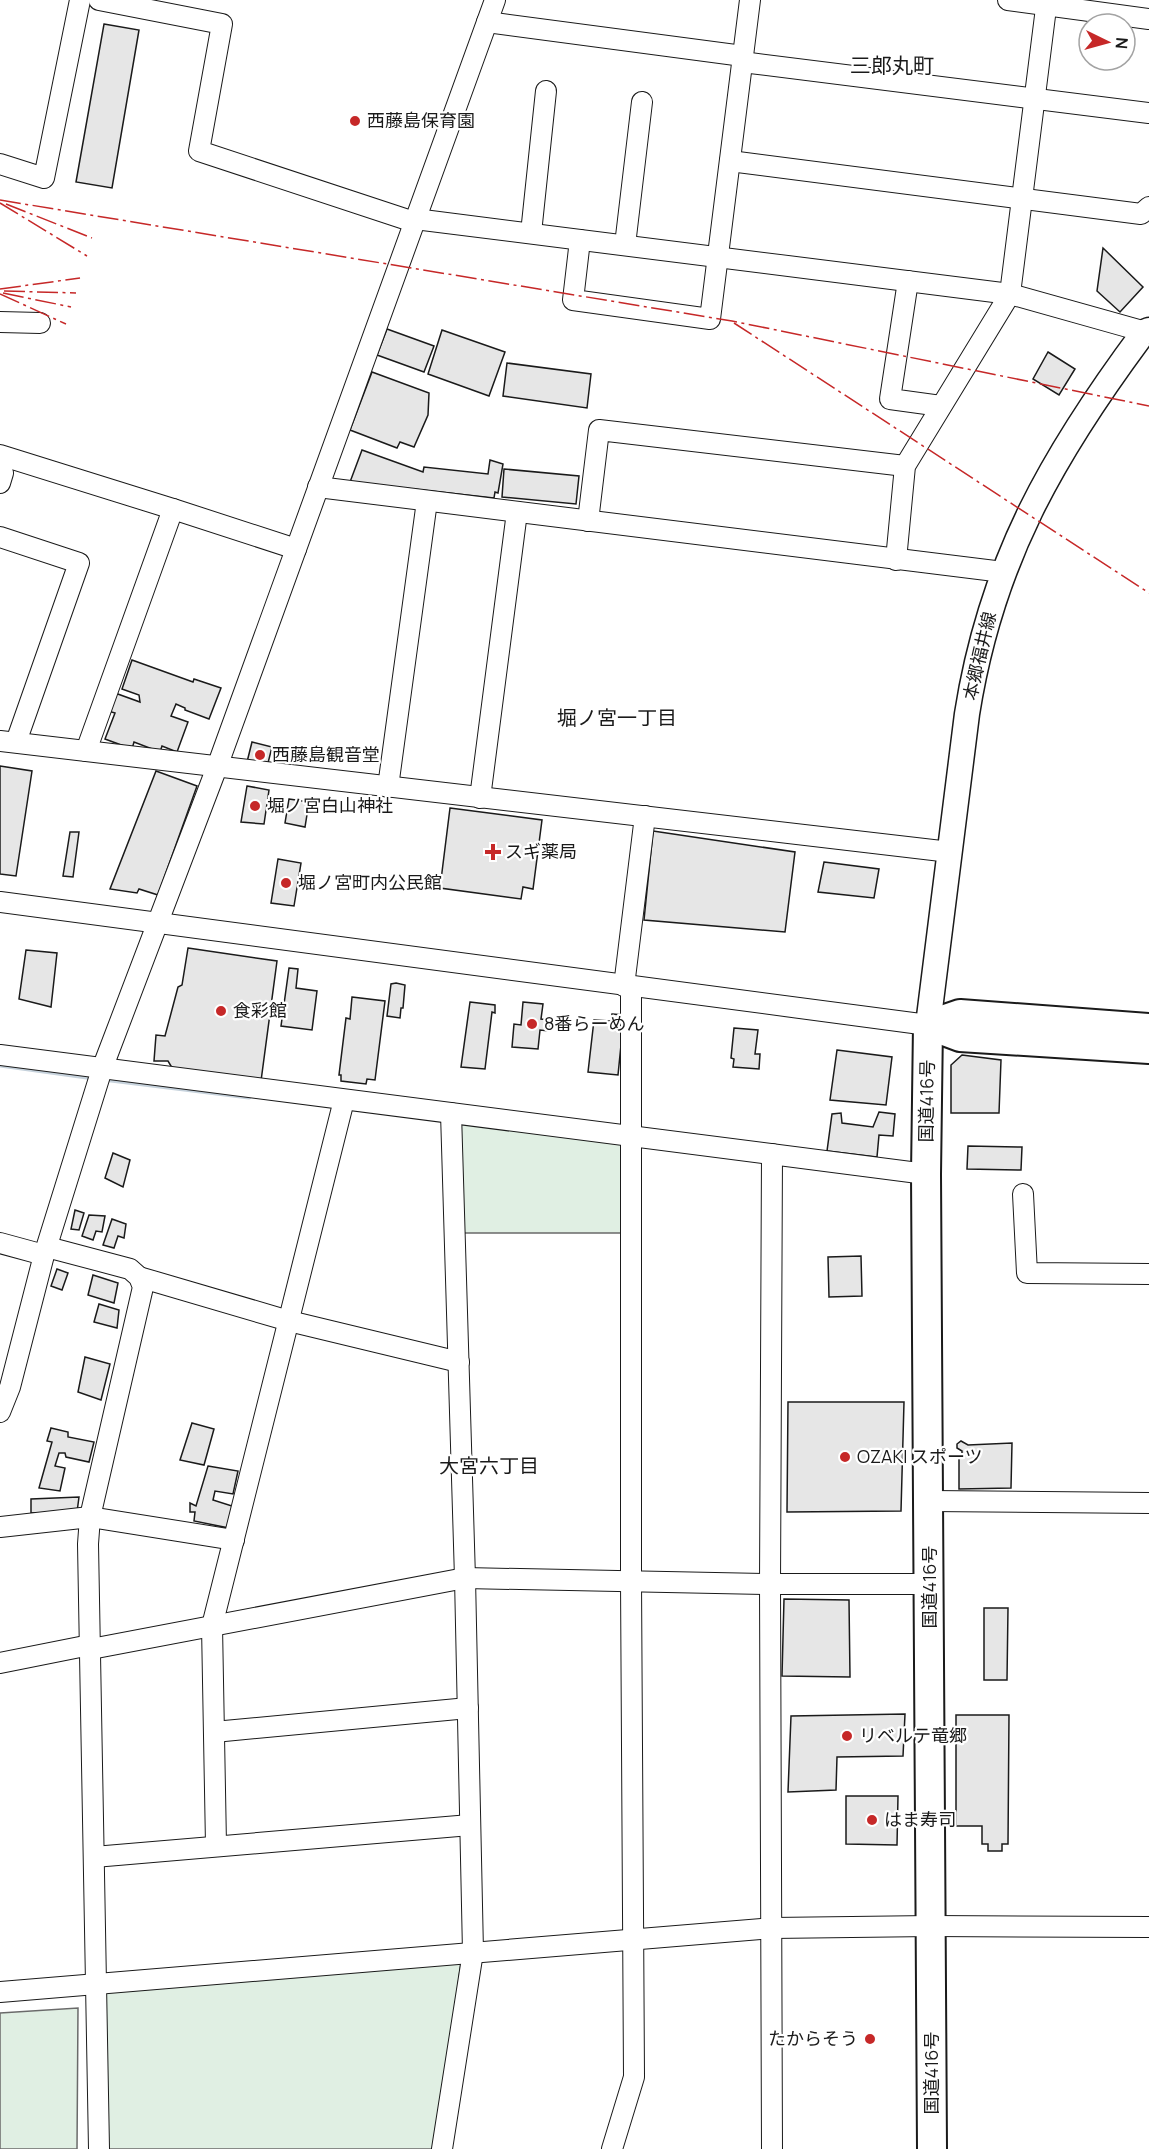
<svg xmlns="http://www.w3.org/2000/svg" width="1149" height="2149" viewBox="0 0 1149 2149" font-family="Manrope,'Noto Sans JP',sans-serif">
<style>
.green{fill:#e0efe3;stroke:#6a6a6a;stroke-width:1.5}
.lines{fill:none;stroke-linecap:round;stroke-linejoin:round}
.stream{stroke:#c6d2dc;stroke-width:5}
.building{fill:#e6e6e6;stroke:#1a1a1a;stroke-width:1.5}
.minor-casing{stroke:#1a1a1a;stroke-width:22}
.major-casing{stroke:#1a1a1a;stroke-width:27}
.highway-casing{stroke:#1a1a1a;stroke-width:32}
.minor{stroke:#fff;stroke-width:20}
.major{stroke:#fff;stroke-width:24}
.highway{stroke:#fff;stroke-width:28}
.power{stroke:#c62828;stroke-width:1.5;stroke-dasharray:21 4.5 3 4.5;stroke-linecap:butt}
.poi-dot{fill:#c62828;stroke:#fff;stroke-width:2}
.labels{text-anchor:middle;stroke-width:4.5;stroke-linejoin:round;paint-order:stroke}
.poi-label{font-size:18px;fill:#1a1a1a;stroke:#fff;text-anchor:start}
.street-label{font-size:18px;fill:#1a1a1a;stroke:#fff}
.neighbourhood-label{font-size:20px;fill:#1a1a1a;stroke:#fff}
.quarter-label{font-size:21px;fill:#1a1a1a;stroke:#fff}
</style>
<rect width="100%" height="100%" fill="#fff"/>
<g class="green">
<path d="M451,1113L632,1136V1233H455Z"/>
<path d="M461,1962L437,2149H107L105,1991Z"/>
<path d="M78,2008L77,2149H0V2013Z"/>
</g>
<g class="lines">
<g class="stream">
<path d="M0,1065L94,1078"/>
<path d="M103,1079L249,1097"/>
</g>
</g>
<g class="building">
<path d="M104,24L139,30L112,188L76,182Z"/>
<path d="M1103,248L1143,287L1120,312L1097,291Z"/>
<path d="M387,329L434,346L424,372L377,355Z"/>
<path d="M442,330L505,352L489,396L428,374Z"/>
<path d="M1048,352L1075,369L1059,395L1033,379Z"/>
<path d="M507,363L591,374L587,408L503,396Z"/>
<path d="M372,372L429,393L428,415L414,447L400,442L397,448L350,430Z"/>
<path d="M362,450L423,472L424,467L488,474L490,460L503,464L498,493L495,492L494,498L350,482Z"/>
<path d="M504,469L579,476L576,504L502,497Z"/>
<path d="M132,660L193,682L194,679L221,688L209,719L185,710V708L176,704L171,716L188,722L177,752L162,746L160,752L134,742L132,749L105,739L115,713L108,711L115,693L140,702L139,695L122,689Z"/>
<path d="M252,742L272,747L267,767L247,762Z"/>
<path d="M0,766L32,771L16,876L0,874Z"/>
<path d="M156,771L197,786L158,895L139,889L137,893L110,889Z"/>
<path d="M247,786L269,790L264,824L241,822Z"/>
<path d="M289,799L309,802L305,827L285,823Z"/>
<path d="M450,808L542,820L533,889L523,887L521,899L440,888Z"/>
<path d="M653,831L795,852L785,932L644,920Z"/>
<path d="M70,832H79L73,877L63,876Z"/>
<path d="M278,859L301,863L294,906L271,903Z"/>
<path d="M824,862L879,869L874,898L818,892Z"/>
<path d="M188,948L277,961L261,1081L174,1071L168,1061H154L156,1035L165,1036L178,987L182,985Z"/>
<path d="M26,950L57,953L51,1007L19,999Z"/>
<path d="M289,968L298,969L296,988L317,991L312,1030L281,1026Z"/>
<path d="M396,983L405,985L403,1008H401L400,1018L387,1016L391,984Z"/>
<path d="M352,997L385,1001L375,1080L367,1079L366,1084L341,1081V1075H339L346,1018L350,1019Z"/>
<path d="M470,1002L495,1005V1013L492,1012L485,1069L461,1067Z"/>
<path d="M523,1002L543,1004L541,1019L551,1020L549,1031L540,1030L538,1049L512,1047L514,1024L521,1025Z"/>
<path d="M612,1014L624,1015L618,1075L588,1072L594,1020L611,1021Z"/>
<path d="M734,1028L758,1030L755,1054H760L759,1069L733,1067L734,1059L731,1058Z"/>
<path d="M837,1050L892,1057L886,1105L830,1100Z"/>
<path d="M962,1055L1001,1060L999,1113H951V1065Z"/>
<path d="M879,1112L895,1114L893,1136L879,1135L877,1157L827,1151L832,1114L841,1113L842,1123L873,1127Z"/>
<path d="M968,1146L1022,1147L1021,1170L967,1169Z"/>
<path d="M113,1153L130,1160L123,1187L105,1178Z"/>
<path d="M75,1210L84,1213L79,1230L71,1229Z"/>
<path d="M89,1215L105,1216L102,1232L96,1231L93,1240L82,1236Z"/>
<path d="M112,1219L126,1224L124,1238L118,1236L114,1248L103,1245Z"/>
<path d="M861,1256L862,1296L829,1297L828,1257Z"/>
<path d="M57,1269L68,1273L62,1290L51,1286Z"/>
<path d="M93,1275L118,1283L114,1303L88,1295Z"/>
<path d="M99,1304L119,1310L117,1328L94,1322Z"/>
<path d="M85,1357L110,1364L101,1400L78,1392Z"/>
<path d="M788,1402H904L901,1511L787,1512Z"/>
<path d="M192,1423L214,1429L204,1465L180,1460Z"/>
<path d="M51,1428L68,1432V1437L94,1442L89,1462L66,1457L65,1453H59L55,1466L65,1468L60,1491L39,1488L52,1442L47,1441Z"/>
<path d="M961,1441L968,1445L1012,1443L1011,1488L959,1489V1454H962V1451L957,1448V1444Z"/>
<path d="M208,1466L238,1471L233,1494L215,1491L213,1500L232,1506L229,1528L194,1521L195,1512H190V1503L196,1506Z"/>
<path d="M79,1497L77,1512L31,1513V1499Z"/>
<path d="M784,1599L849,1600L850,1677L782,1676Z"/>
<path d="M984,1608H1008L1007,1680H984Z"/>
<path d="M905,1714L903,1756L837,1757L836,1790L788,1792L791,1716Z"/>
<path d="M956,1715H1009L1008,1844H1002V1851H988V1844H982V1826H956Z"/>
<path d="M846,1796H898L897,1845L846,1844Z"/>
</g>
<g class="lines">
<defs>
<g id="minor">
<path d="M99,0L222,24L199,151L414,222"/>
<path d="M1008,0L1149,19"/>
<path d="M487,22L743,56"/>
<path d="M742,62L1149,113"/>
<path d="M730,161L1141,214L1149,207"/>
<path d="M0,164L44,178L80,0"/>
<path d="M415,219L1010,294L1149,333"/>
<path d="M531,233L546,91"/>
<path d="M580,240L573,300L710,319L750,0"/>
<path d="M625,245L642,102"/>
<path d="M908,281L890,399L941,406"/>
<path d="M0,322L40,323"/>
<path d="M0,455L173,509L86,751"/>
<path d="M0,465L3,473L0,483"/>
<path d="M318,487L1003,572"/>
<path d="M173,509L296,549"/>
<path d="M588,521L599,430L905,466"/>
<path d="M0,537L79,563L16,742"/>
<path d="M896,560L905,466L1010,294L1047,0"/>
<path d="M0,741L950,852"/>
<path d="M388,787L427,501"/>
<path d="M480,798L517,512"/>
<path d="M0,902L928,1025"/>
<path d="M624,986L645,816"/>
<path d="M0,1055L926,1174"/>
<path d="M1023,1194L1027,1273L1149,1274"/>
<path d="M0,1243L44,1255"/>
<path d="M47,1247L130,1269L139,1277L143,1287L90,1517L88,1544L99,2149"/>
<path d="M139,1277L289,1321L459,1362"/>
<path d="M0,1412L10,1387L44,1255L102,1069L217,767L495,0"/>
<path d="M930,1501L1149,1503"/>
<path d="M0,1527L90,1517L234,1540"/>
<path d="M91,1649L465,1578L770,1584H930"/>
<path d="M0,1663L90,1645"/>
<path d="M214,1732L468,1708"/>
<path d="M216,1845L212,1626L344,1100"/>
<path d="M94,1857L470,1825"/>
<path d="M0,1992L772,1928L931,1926L1149,1927"/>
<path d="M442,2149L473,1952L465,1578L451,1113"/>
<path d="M612,2149L634,2077L631,1581V987"/>
<path d="M772,2149L770,1584L772,1154"/>
</g>
<path id="major" d="M928,1025L967,714C991,561 1053,454 1144,332L1149,330"/>
<g id="highway">
<path d="M928,1025L926,1174L932,2149"/>
<path d="M928,1025L960,1037L1149,1049"/>
<path d="M928,1025L960,1014L1149,1028"/>
</g>
</defs>
<use href="#minor" class="minor-casing"/>
<use href="#major" class="major-casing"/>
<use href="#highway" class="highway-casing"/>
<use href="#minor" class="minor"/>
<use href="#major" class="major"/>
<use href="#highway" class="highway"/>
<g class="power">
<path d="M0,200L732,321L1149,406"/>
<path d="M0,203L87,256"/>
<path d="M6,204L92,238"/>
<path d="M0,289L80,278"/>
<path d="M4,291L76,293"/>
<path d="M3,293L71,307"/>
<path d="M0,294L66,324"/>
<path d="M734,323L1149,593"/>
</g>
</g>
<g class="poi-dot">
<circle cx="355" cy="121" r="6"/>
<circle cx="260" cy="755" r="6"/>
<circle cx="255" cy="806" r="6"/>
<path d="M490 843h6v6h6v6h-6v6h-6v-6h-6v-6h6z"/>
<circle cx="286" cy="883" r="6"/>
<circle cx="221" cy="1011" r="6"/>
<circle cx="532" cy="1024" r="6"/>
<circle cx="845" cy="1457" r="6"/>
<circle cx="847" cy="1736" r="6"/>
<circle cx="872" cy="1820" r="6"/>
<circle cx="870" cy="2039" r="6"/>
</g>
<g class="labels">
<g class="poi-label">
<text x="367" y="127">西藤島保育園</text>
<text x="272" y="761">西藤島観音堂</text>
<text x="267" y="812">堀ノ宮白山神社</text>
<text x="505" y="858">スギ薬局</text>
<text x="298" y="889">堀ノ宮町内公民館</text>
<text x="233" y="1017">食彩館</text>
<text x="544" y="1030">8番らーめん</text>
<text x="857" y="1463">OZAKI スポーツ</text>
<text x="859" y="1742">リベルテ竜郷</text>
<text x="884" y="1826">はま寿司</text>
<text x="858" y="2045" text-anchor="end">たからそう</text>
</g>
<g class="street-label">
<text transform="translate(980 656) rotate(-77)" y="6">本郷福井線</text>
<text transform="translate(927 1101) rotate(-89)" y="6">国道416号</text>
<text transform="translate(930 1587) rotate(-90)" y="6">国道416号</text>
<text transform="translate(932 2073) rotate(-90)" y="6">国道416号</text>
</g>
<g class="neighbourhood-label">
<text x="617" y="725">堀ノ宮一丁目</text>
<text x="489" y="1473">大宮六丁目</text>
</g>
<g class="quarter-label">
<text x="892" y="73">三郎丸町</text>
</g>
</g>
<g transform="translate(1107 42) rotate(95)"><circle r="28" fill="#ffffff" stroke="#a3a3a3" stroke-width="1.5"/>
<path d="M0-4.5L10 22L0 15L-10 22Z" fill="#c62828"/>
<text y="-9" font-size="16" font-weight="bold" text-anchor="middle" fill="#1a1a1a">N</text>
</g>
</svg>
